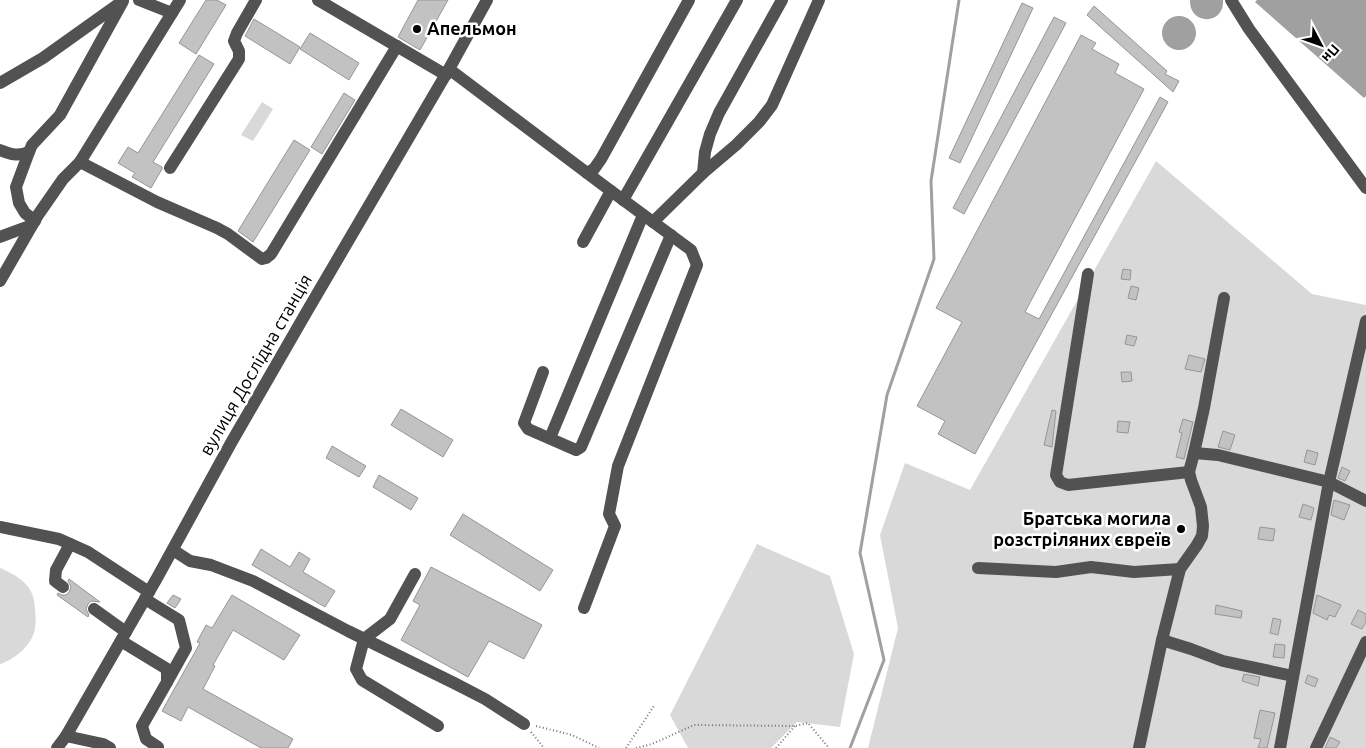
<svg xmlns="http://www.w3.org/2000/svg" width="1366" height="748" viewBox="0 0 1366 748" font-family="Ubuntu,sans-serif">
<style>
.green{fill:#d9d9d9}
.water{fill:#a0a0a0}
.lines{fill:none;stroke-linecap:round;stroke-linejoin:round}
.stream{stroke:#a0a0a0;stroke-width:3}
.building{fill:#c2c2c2;stroke:#969696}
.path{stroke:#747474;stroke-width:2;stroke-dasharray:1 2.5;stroke-linecap:butt}
.minor{stroke:#525252;stroke-width:12}
.poi-dot{fill:#000;stroke:#fff;stroke-width:2}
.labels{text-anchor:middle;stroke-width:5;stroke-linejoin:round;paint-order:stroke}
.poi-label{font-size:18px;font-weight:bold;fill:#000;stroke:#fff;text-anchor:start}
.street-label{font-size:18px;fill:#000;stroke:#fff}
</style>
<rect width="100%" height="100%" fill="#fff"/>
<g class="green">
<path d="M262,102L273,109L253,141L241,135Z"/>
<path d="M1156,161L1312,294L1366,305V748H868L898,628L880,535L905,463L970,490Z"/>
<path d="M757,544L830,576L854,654L840,727L797,722L771,748H688L670,715Z"/>
<path d="M0,568C11,573 21,577 29,588C33,594 35,603 35,610C36,617 36,626 34,633C29,647 14,660 0,664Z"/>
</g>
<g class="water">
<path d="M1190,0H1223C1225,25 1189,26 1190,0Z"/>
<path d="M1257,0H1366V96L1364,98L1255,2Z"/>
<circle cx="1179" cy="33" r="17"/>
</g>
<g class="lines">
<path class="stream" d="M850,748L884,660L860,553L887,395L934,259L931,181L959,0"/>
</g>
<g class="building">
<path d="M206,0H217L226,5L196,54L179,43Z"/>
<path d="M418,0H448L420,50L398,37Z"/>
<path d="M1022,3L1033,8L960,163L949,158Z"/>
<path d="M1094,6L1167,71L1165,74L1179,81L1173,92L1087,15Z"/>
<path d="M1054,17L1066,23L964,214L953,208Z"/>
<path d="M254,19L300,47L290,64L245,36Z"/>
<path d="M310,33L359,63L349,80L300,49Z"/>
<path d="M1081,35L1096,43L1092,49L1119,64L1115,73L1144,89L1025,312L1039,319L1160,97L1168,102L975,454L938,434L945,421L917,406L962,322L936,308Z"/>
<path d="M199,55L214,64L153,162L162,167V169L151,188L132,177L135,173L118,163L128,147L138,153Z"/>
<path d="M344,93L355,100L322,154L311,147Z"/>
<path d="M294,140L310,150L253,242L238,231Z"/>
<path d="M1123,269L1131,270L1130,280L1121,279Z"/>
<path d="M1131,286L1139,288L1136,300L1128,298Z"/>
<path d="M1127,335L1137,337L1134,346L1125,344Z"/>
<path d="M1189,355L1205,359L1201,372L1185,369Z"/>
<path d="M1121,372H1131L1132,381L1122,382Z"/>
<path d="M401,409L453,440L443,457L391,425Z"/>
<path d="M1052,410L1056,411L1052,447L1044,445Z"/>
<path d="M1183,419L1193,422L1184,459L1176,457L1182,433L1179,432Z"/>
<path d="M1118,421L1130,422L1128,433L1117,432Z"/>
<path d="M1223,431L1235,435L1230,450L1218,447Z"/>
<path d="M332,446L366,466L359,477L326,458Z"/>
<path d="M1307,450L1318,453L1315,465L1304,462Z"/>
<path d="M1342,467L1350,471L1345,481L1338,478Z"/>
<path d="M379,475L418,498L411,510L373,487Z"/>
<path d="M1334,500L1350,505L1344,520L1331,515Z"/>
<path d="M1303,504L1314,508L1311,520L1299,517Z"/>
<path d="M463,514L553,570L540,591L450,535Z"/>
<path d="M1260,527L1275,529L1273,541L1258,539Z"/>
<path d="M261,549L290,567L299,552L310,559L303,572L335,591L325,607L252,565Z"/>
<path d="M431,567L542,625L524,659L489,641L468,677L401,640L420,605L413,601Z"/>
<path d="M69,579L100,602L91,601L88,604L86,609L89,615L88,617L57,595L58,593L62,595H66L69,592L71,587L68,581Z"/>
<path d="M173,595L181,599L175,608L167,603Z"/>
<path d="M232,595L300,635L284,660L233,630L213,665L215,666L203,689L293,739L288,748H261L188,707L181,721L162,711L200,643L197,642L206,625L212,628Z"/>
<path d="M1317,595L1341,605L1335,617L1329,615L1327,620L1313,613Z"/>
<path d="M1216,605L1242,611L1241,618L1215,614Z"/>
<path d="M1358,610L1366,614V622L1362,629L1351,624Z"/>
<path d="M1273,618L1281,620L1278,635L1270,633Z"/>
<path d="M1275,644L1285,645L1284,658L1273,657Z"/>
<path d="M1244,674L1260,677L1258,686L1242,681Z"/>
<path d="M1308,675L1318,679L1315,687L1305,683Z"/>
<path d="M1260,710L1275,713L1267,748H1258L1261,739L1254,738Z"/>
<path d="M1330,737L1340,742L1336,748H1325Z"/>
</g>
<g class="lines">
<g class="path">
<path d="M536,726L572,735L599,748"/>
<path d="M531,732L544,748"/>
<path d="M626,748L654,706"/>
<path d="M636,748L652,744L694,725L795,726L808,723L829,748"/>
<path d="M776,748L795,726"/>
</g>
<g class="minor">
<path d="M139,0L172,13"/>
<path d="M318,0L446,75"/>
<path d="M1231,0L1249,29L1366,188"/>
<path d="M449,69L607,188L691,250L697,265L618,466L609,514L615,526L584,608"/>
<path d="M0,83L43,58L120,3"/>
<path d="M0,150C10,154 18,157 29,152"/>
<path d="M80,162L157,202L217,228L228,234L262,259L266,258L271,254L397,46"/>
<path d="M170,168L239,59V51L234,41L237,33L256,0"/>
<path d="M587,173L594,169L601,159L689,0"/>
<path d="M703,173L705,152L710,134L719,113L782,0"/>
<path d="M623,200L737,0"/>
<path d="M35,221L25,213L19,203L16,187L29,152L32,145L60,115L123,1"/>
<path d="M653,222L703,173L736,145L759,122L772,105L819,0"/>
<path d="M0,237L32,225"/>
<path d="M583,242L611,191"/>
<path d="M1088,274L1056,475L1060,482L1068,485L1189,472"/>
<path d="M0,281L38,215L63,179L80,162L180,0"/>
<path d="M543,372L524,423L528,429L576,450L581,447L671,235"/>
<path d="M550,438L643,215"/>
<path d="M1194,453L1204,408L1224,298"/>
<path d="M0,527L59,539L88,552L149,592"/>
<path d="M173,550L190,561L211,565L253,581L348,631L454,683L485,699L524,724"/>
<path d="M978,568L1056,572L1091,567L1134,572L1180,569"/>
<path d="M415,574L390,619L364,639L356,669L362,680L438,726"/>
<path d="M63,587L55,581L56,570L70,544"/>
<path d="M145,599L179,620L186,648L167,682"/>
<path d="M94,609L126,632"/>
<path d="M1162,640L1191,649L1223,661L1293,676"/>
<path d="M121,641L167,669V682L142,726L146,739L158,747"/>
<path d="M66,736L103,744L110,748"/>
<path d="M57,748L66,736L157,578L231,443L306,313L449,69L487,0"/>
<path d="M1139,748L1162,640L1180,569L1197,545L1202,536L1203,526L1201,507L1191,480L1189,472L1194,453L1218,455L1329,482L1366,501"/>
<path d="M1280,748L1329,482L1366,321"/>
<path d="M1316,748L1366,642"/>
</g>
</g>
<g class="poi-dot">
<circle cx="417" cy="29" r="5"/>
<circle cx="1181" cy="529" r="5"/>
</g>
<g class="labels">
<g class="poi-label">
<text x="427" y="35">Апельмон</text>
<text x="1171" y="525" text-anchor="end">Братська могила<tspan x="1171" dy="21">розстріляних євреїв</tspan></text>
</g>
<g class="street-label">
<text transform="translate(256 365) rotate(-60)" y="6">вулиця Дослідна станція</text>
</g>
</g>
<g transform="translate(1321 45) rotate(131)" stroke="#ffffff" stroke-width="4" paint-order="stroke">
<path d="M0-4L9 19L0 12L-9 19Z" fill="#000000"/>
<text y="-8" font-size="14" font-weight="bold" text-anchor="middle" fill="#000000">Пн</text>
</g>
</svg>
